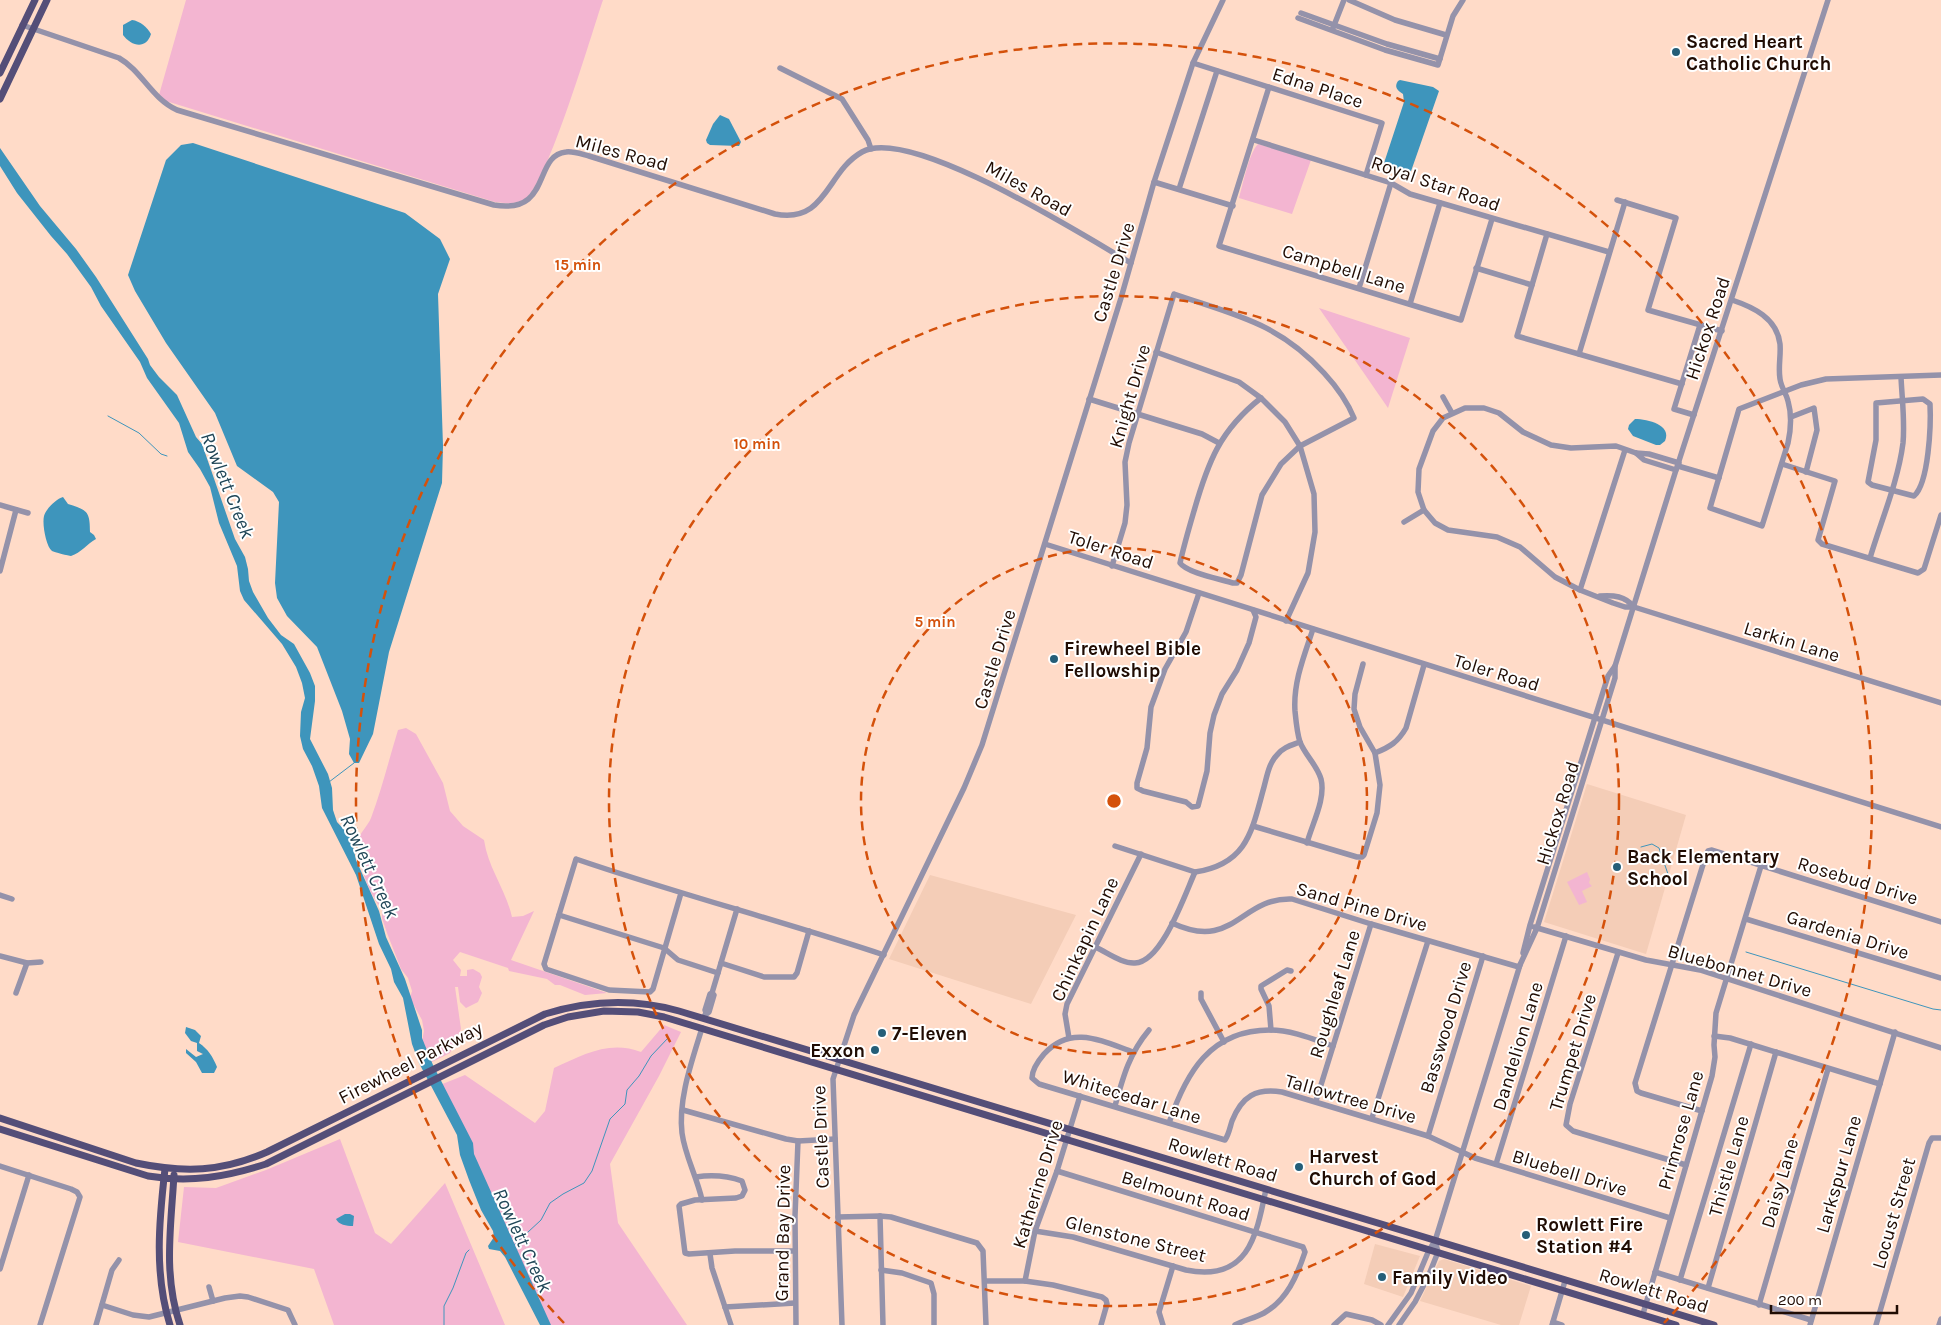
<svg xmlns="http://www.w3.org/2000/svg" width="1941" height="1325" viewBox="0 0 1941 1325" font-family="Karla,sans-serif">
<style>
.built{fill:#f4cdb7}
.green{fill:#f3b5d1}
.water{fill:#3e95bc}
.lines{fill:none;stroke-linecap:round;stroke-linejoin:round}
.stream{stroke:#3e95bc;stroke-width:1}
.minor{stroke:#9492aa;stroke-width:5.5}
.major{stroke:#544e78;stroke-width:7}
.ring{fill:none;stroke:#d4510b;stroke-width:2.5;stroke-dasharray:9 6}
.poi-dot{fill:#255e78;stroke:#fff;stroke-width:2}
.labels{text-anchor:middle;stroke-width:4;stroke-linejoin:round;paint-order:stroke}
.poi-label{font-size:19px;font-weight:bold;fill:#200c03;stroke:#fff;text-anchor:start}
.street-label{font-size:19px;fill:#200c03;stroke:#fff}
.water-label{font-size:20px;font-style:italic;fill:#204657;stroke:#fff}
.centre{fill:#d4510b;stroke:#fff;stroke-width:2.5}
.ring-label{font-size:15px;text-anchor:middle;font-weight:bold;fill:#d4510b;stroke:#fff;stroke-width:4;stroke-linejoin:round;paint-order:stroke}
</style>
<rect width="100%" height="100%" fill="#ffdbc8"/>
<g class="built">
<path d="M1587,784L1686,815L1646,954L1544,922Z"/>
<path d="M930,875L1076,915L1031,1004L889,959Z"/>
<path d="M1375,1244L1420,1256L1403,1297L1364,1284Z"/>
<path d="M1444,1259L1531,1286L1519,1325H1501L1420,1301L1439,1261Z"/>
</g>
<g class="green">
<path d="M186,0H603C591,35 548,183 525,199C516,205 504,203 495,202L166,101L159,95Z"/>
<path d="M1258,144L1311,160L1292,214L1239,198C1243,184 1249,153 1258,144Z"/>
<path d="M1319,308L1410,338L1388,408Z"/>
<path d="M406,728L416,734L443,783L450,811L463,826L484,840C488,868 506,890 512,917L523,916L534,911L511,960L607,993L585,995L560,985H555L547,979L509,971L508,968L460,952L453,960L461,970L460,976H467V970L473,969L480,973L482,977L479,987L482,993L478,1002L466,1008L460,1002L458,987H455L461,1029L450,1053L432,1062L422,1041L424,1031L422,1020L410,998L412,991L408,978L401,969L387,933L382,918V909C370,897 356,859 358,842C359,833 368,826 371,818C382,789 389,759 398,730Z"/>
<path d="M1587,872L1590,879L1589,883L1592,886L1582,891L1587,902L1579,905L1567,882Z"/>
<path d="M664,1025L681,1032L659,1076L610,1164L618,1223L687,1325H546L440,1085L465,1075L535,1123L545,1111L554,1068C583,1055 609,1040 641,1052Z"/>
<path d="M340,1139L375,1233L391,1244L445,1183L505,1325H334L314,1269L178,1242L184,1187L216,1188L266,1170Z"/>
</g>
<g class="water">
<path d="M132,20C140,21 147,27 151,34C146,50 131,46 123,35V25Z"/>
<path d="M1400,80L1433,87L1439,91L1409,177L1387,167L1384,163L1404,102L1403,94C1397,90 1394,87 1398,81Z"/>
<path d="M720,115L729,119L741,142L739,146L710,145L707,143L706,140L713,124Z"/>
<path d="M193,143L405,213L440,239L450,259L438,294L443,446L442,483L389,652L373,734L359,763H354L349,754L350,739L342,711L317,647L287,616L277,598L275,583L279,502L273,492L237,466L215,413L166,343L135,291L128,275L166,160L181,145Z"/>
<path d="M0,148L40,206L76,249L96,277L148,359L150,365L159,377L177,395L196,437L202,444L235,539L245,557L248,569L249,581L253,592L268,618L281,635L294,644L310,673L315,686V701L310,739L328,774L332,788L333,810L337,822L351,837L356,860L379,911L386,937L405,979L422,1030V1038L433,1065L473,1143L474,1154L551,1325H540L505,1257L500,1251L489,1249L488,1246L494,1237L493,1231L481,1210L469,1180L460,1155L457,1135L419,1063L412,1044L403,998L394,982L391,969L379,944L356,875L322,808L319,786L312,766L303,749L300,736L301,712L305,698L302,683L296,667L282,644L244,600L240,591L237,566L219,523L210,487L200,469L188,452L179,423L147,378L140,362L101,306L91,287L67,254L51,236L17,193L0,166Z"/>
<path d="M1635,419C1648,419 1672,425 1665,441L1660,445H1656L1633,436L1628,429L1629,425Z"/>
<path d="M63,497L68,504C87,510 90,511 90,532L94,535L96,539C87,544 81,553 71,556C69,556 54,552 52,551C46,546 42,524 44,516C46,509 56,499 63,497Z"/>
<path d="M186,1027L195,1030L201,1036L199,1043C208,1049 213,1057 217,1067L214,1073H202L196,1062L186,1053V1049L196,1057L203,1054L197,1051V1043L191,1041L185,1033Z"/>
<path d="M345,1214H350L354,1216L353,1226C346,1226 339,1225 336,1219Z"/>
</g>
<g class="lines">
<g class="stream">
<path d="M108,416L139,433L161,454L167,456"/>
<path d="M329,782L354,763"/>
<path d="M1641,847L1652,844L1659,848L1669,877"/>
<path d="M1746,952L1933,1009L1941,1010"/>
<path d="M514,1245L541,1220L550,1203L563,1194L584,1183L592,1171L610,1119L625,1104L627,1090L639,1076L651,1056L668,1038"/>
<path d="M444,1325V1306L453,1288L466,1253L469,1250"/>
</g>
<g class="minor">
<path d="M1349,0L1395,20L1446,35"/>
<path d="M1301,13L1387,44L1440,59"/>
<path d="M1298,18L1385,50L1438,65L1453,16L1463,0"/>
<path d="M22,25L119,58C142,71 151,98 177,110L494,205C552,215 533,155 566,152C573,151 581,154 589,156L775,214C827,224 826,172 862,152C910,125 1084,236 1131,263"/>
<path d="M1333,28L1344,0"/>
<path d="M1193,63L1382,123L1366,175"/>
<path d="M780,68L842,99L868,140L871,149"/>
<path d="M1269,87L1219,246L1461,320L1492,219"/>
<path d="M1254,140L1391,183L1410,194L1609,252"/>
<path d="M1154,182L1233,206"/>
<path d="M1179,189L1217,71"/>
<path d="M1617,200L1676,218L1648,310L1722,331"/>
<path d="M1547,234L1517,336L1682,384"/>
<path d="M1476,268L1532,285"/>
<path d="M1359,288L1391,183"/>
<path d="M1732,300C1753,307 1777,318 1780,344C1781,356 1778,367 1780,379C1781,387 1786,393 1788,401C1792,415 1791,429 1788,443L1762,526L1710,508L1739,409L1801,385L1826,379L1941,375"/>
<path d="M1410,304L1440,203"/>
<path d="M1156,352L1239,382L1261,398L1285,422L1300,446L1314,494L1315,532L1308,573L1286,621"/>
<path d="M1579,354L1625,202"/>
<path d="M1443,397L1452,413"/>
<path d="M1089,399L1202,434L1219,443"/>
<path d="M1923,399L1930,404C1931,424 1929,483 1914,496L1872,485L1868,482L1876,440V403Z"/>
<path d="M1694,415L1674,409L1700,325"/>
<path d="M1791,417L1814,408L1817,430L1806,472"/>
<path d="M1636,453L1644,460L1676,470"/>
<path d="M1679,463L1649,454L1636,453L1616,446L1571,448L1551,445L1523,432L1499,413L1484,408H1465L1443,418L1433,431L1419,469L1418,492L1424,510L1435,523L1448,530L1497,537L1520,547L1555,577L1580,590L1613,603L1625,607H1634L1941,703"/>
<path d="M1782,464L1835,481L1818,540L1822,544L1918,573L1924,569L1941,515"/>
<path d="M1678,466L1719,478"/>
<path d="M0,505L28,513"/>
<path d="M1404,522L1424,510"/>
<path d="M1045,544L1941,827"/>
<path d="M1870,558C1881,521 1898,482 1903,443C1905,421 1902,399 1901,377"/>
<path d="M1112,566L1125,523L1127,505L1125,462L1129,443L1174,294C1235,315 1279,323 1324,373C1336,386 1347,401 1354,418L1300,446L1281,464L1262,495L1241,575L1237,583H1233C1220,579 1187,573 1180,563C1184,545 1189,528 1194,511C1208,462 1220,430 1261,398"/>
<path d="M0,571L16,510"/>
<path d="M1580,590L1625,450"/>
<path d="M1199,593L1186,632L1165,669L1151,707L1147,748L1137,783V788L1143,791L1186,802L1192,807L1198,806L1207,771L1210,733L1214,715L1222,694L1237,670L1249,643L1256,617L1253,610"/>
<path d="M1600,596C1614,595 1625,596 1634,607"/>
<path d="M1375,753C1390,747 1398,742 1406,728L1424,665"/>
<path d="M1253,826L1357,857H1362L1364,855L1377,813L1380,785L1375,753L1360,727L1354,709L1355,694L1363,664"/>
<path d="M1307,843C1312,824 1326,799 1321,779C1317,765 1305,755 1300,742C1297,733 1296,721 1295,711C1293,683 1304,656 1313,629"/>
<path d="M1115,846L1195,872C1248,864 1252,830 1264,787C1267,776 1269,763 1277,755C1283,747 1292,745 1300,742"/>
<path d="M681,893L653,989L650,992L609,990L546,969L544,964L576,859C678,894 782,921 884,955"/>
<path d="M0,895L12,899"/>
<path d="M559,915L664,948L678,960L718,973"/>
<path d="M1746,919L1941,978"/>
<path d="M1172,923C1234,952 1240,897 1292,899L1371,924L1519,967"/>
<path d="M1534,927L1646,960L1700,970L1941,1048"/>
<path d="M1095,947C1107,952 1122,964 1135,963C1162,962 1185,894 1195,872"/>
<path d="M1523,953L1530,925L1608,676L1615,666"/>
<path d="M1618,953L1570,1104L1566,1125L1573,1131L1686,1165"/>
<path d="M0,956L27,963L41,962"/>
<path d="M721,963L764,977H794L797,973L809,931"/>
<path d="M1519,967L1537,928L1615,678V666L1676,470L1828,0"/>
<path d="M16,993L27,963"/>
<path d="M1201,993V999L1224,1042"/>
<path d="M706,1013L705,1010L710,994L712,993L737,909"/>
<path d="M705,1015L709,1012L714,995L712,993"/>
<path d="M1271,1030L1269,1006L1261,989V986L1287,970L1291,971"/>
<path d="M1714,1036L1730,1038L1880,1084"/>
<path d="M1069,1038L1065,1014L1067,1004L1141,854"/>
<path d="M1133,1052C1102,1041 1071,1024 1044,1054C1038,1061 1032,1069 1032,1078L1039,1084L1225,1140C1229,1134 1230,1127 1232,1121C1242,1096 1256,1088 1282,1092L1428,1136L1475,1158L1670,1218"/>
<path d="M1316,1101L1371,924"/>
<path d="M1115,1106C1123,1077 1129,1054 1149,1030"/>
<path d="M683,1110L786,1139L798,1141L835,1139"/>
<path d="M1702,1111L1641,1093L1637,1091L1635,1083L1706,855L1708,851L1712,850L1941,922"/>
<path d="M1372,1118L1428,941"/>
<path d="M1169,1123C1186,1073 1210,1030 1270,1030C1292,1030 1313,1039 1333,1046"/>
<path d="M1428,1136L1483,956"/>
<path d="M1496,1164L1566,936"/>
<path d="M0,1166L71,1189L77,1192L80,1197L40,1325"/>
<path d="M1057,1171L1303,1247L1305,1252C1297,1276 1287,1300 1264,1313C1255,1318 1244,1320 1235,1325"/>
<path d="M696,1177C710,1175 728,1176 742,1181L745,1190L742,1196L736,1198L695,1200L681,1204L679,1206L685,1253L689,1254L735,1251H794"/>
<path d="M702,1200C697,1177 685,1156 682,1133C678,1099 692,1061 702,1028"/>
<path d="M880,1216L883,1325"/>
<path d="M838,1217L880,1216L891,1217L977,1243L983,1251L986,1325"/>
<path d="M1035,1231L1073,1237L1186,1270C1247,1282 1256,1239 1266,1189"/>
<path d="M710,1254L712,1268L731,1325"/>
<path d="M0,1269L29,1175"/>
<path d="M881,1270L902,1273L931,1283L934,1294V1325"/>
<path d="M1655,1272L1811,1320"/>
<path d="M1680,1280L1751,1044"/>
<path d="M985,1281H1025L1053,1285L1102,1297L1106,1300L1107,1304L1101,1325"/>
<path d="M1025,1281L1035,1231L1057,1171L1080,1096"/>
<path d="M209,1287L213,1301"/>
<path d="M1708,1288L1776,1052"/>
<path d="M102,1305L133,1315L149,1317L225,1298L240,1296L248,1297L288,1310L295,1325"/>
<path d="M1759,1305L1828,1069"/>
<path d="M725,1307L795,1303"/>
<path d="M1643,1314L1712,1076L1715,1057L1714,1045L1716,1013L1761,866"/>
<path d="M1553,1322L1562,1325"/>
<path d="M96,1325L112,1270L119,1260"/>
<path d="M796,1325L795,1216L798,1141"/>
<path d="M842,1325L833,1079L854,1015L964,788L982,745L1121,298L1154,182L1193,63L1223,0"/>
<path d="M1163,1325L1159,1312L1173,1266"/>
<path d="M1334,1325L1346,1314L1372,1320L1381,1325"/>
<path d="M1388,1325L1411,1293L1429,1250L1435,1241L1520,965"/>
<path d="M1399,1325L1415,1302L1428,1277L1438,1252L1435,1241"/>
<path d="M1552,1325L1565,1281"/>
<path d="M1810,1325L1895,1032"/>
<path d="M1876,1325L1929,1143L1932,1138H1941"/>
<path d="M1939,1325L1941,1319"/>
</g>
<g class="major">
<path d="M0,73L35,0"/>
<path d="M0,99L47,0"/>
<path d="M0,1118L136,1163C184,1173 222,1172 267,1152L545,1014C590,1000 633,998 679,1011L1714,1325"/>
<path d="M0,1129L148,1176C190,1183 226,1177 266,1164L544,1025L568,1017L604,1011L638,1012L664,1017L1676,1325"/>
<path d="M165,1169C159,1221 154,1274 170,1325"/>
<path d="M174,1175C171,1226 163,1275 180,1325"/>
</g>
</g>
<g class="ring">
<circle cx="1114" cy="801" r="253"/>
<circle cx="1114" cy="801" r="505"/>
<path d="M564 1323A758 758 0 1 1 1664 1323"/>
</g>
<g class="poi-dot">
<circle cx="1676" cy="52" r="5"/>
<circle cx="1054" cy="659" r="5"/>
<circle cx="1617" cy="867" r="5"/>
<circle cx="882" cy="1033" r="5"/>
<circle cx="875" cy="1050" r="5"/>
<circle cx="1299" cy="1167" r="5"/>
<circle cx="1526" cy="1235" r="5"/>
<circle cx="1382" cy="1277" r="5"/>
</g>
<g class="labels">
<g class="poi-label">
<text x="1686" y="48">Sacred Heart<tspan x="1686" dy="22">Catholic Church</tspan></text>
<text x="1064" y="655">Firewheel Bible<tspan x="1064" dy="22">Fellowship</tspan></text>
<text x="1627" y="863">Back Elementary<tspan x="1627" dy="22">School</tspan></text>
<text x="892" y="1040">7-Eleven</text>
<text x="865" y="1057" text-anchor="end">Exxon</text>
<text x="1309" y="1163">Harvest<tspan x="1309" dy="22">Church of God</tspan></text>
<text x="1536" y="1231">Rowlett Fire<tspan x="1536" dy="22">Station #4</tspan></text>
<text x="1392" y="1284">Family Video</text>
</g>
<g class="street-label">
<text transform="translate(1318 87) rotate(18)" y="7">Edna Place</text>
<text transform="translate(622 152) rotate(15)" y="7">Miles Road</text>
<text transform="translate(1436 183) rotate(19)" y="7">Royal Star Road</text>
<text transform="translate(1029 188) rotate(29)" y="7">Miles Road</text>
<text transform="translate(1344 268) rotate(17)" y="7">Campbell Lane</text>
<text transform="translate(1113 272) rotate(-73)" y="7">Castle Drive</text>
<text transform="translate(1707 328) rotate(-72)" y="7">Hickox Road</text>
<text transform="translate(1129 396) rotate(-74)" y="7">Knight Drive</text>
<text transform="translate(1111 549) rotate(18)" y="7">Toler Road</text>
<text transform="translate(1792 641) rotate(17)" y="7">Larkin Lane</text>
<text transform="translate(994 659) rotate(-73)" y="7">Castle Drive</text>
<text transform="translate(1497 672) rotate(17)" y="7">Toler Road</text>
<text transform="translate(1557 813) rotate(-73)" y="7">Hickox Road</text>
<text transform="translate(1858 880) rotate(17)" y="7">Rosebud Drive</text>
<text transform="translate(1362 906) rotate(16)" y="7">Sand Pine Drive</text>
<text transform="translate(1848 934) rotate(17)" y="7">Gardenia Drive</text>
<text transform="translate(1084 939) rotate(-65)" y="7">Chinkapin Lane</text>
<text transform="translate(1740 970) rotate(16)" y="7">Bluebonnet Drive</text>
<text transform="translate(1334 994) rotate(-73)" y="7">Roughleaf Lane</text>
<text transform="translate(1445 1027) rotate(-73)" y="7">Basswood Drive</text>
<text transform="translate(1517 1046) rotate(-73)" y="7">Dandelion Lane</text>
<text transform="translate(1572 1052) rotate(-73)" y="7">Trumpet Drive</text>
<text transform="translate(410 1062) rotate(-27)" y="7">Firewheel Parkway</text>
<text transform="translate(1132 1096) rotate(17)" y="7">Whitecedar Lane</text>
<text transform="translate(1351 1098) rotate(16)" y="7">Tallowtree Drive</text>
<text transform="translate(1680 1130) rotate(-74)" y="7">Primrose Lane</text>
<text transform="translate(820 1137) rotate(-92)" y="7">Castle Drive</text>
<text transform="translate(1223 1159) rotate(17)" y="7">Rowlett Road</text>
<text transform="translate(1728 1166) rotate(-74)" y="7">Thistle Lane</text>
<text transform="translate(1570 1172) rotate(17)" y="7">Bluebell Drive</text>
<text transform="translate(1838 1174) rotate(-74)" y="7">Larkspur Lane</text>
<text transform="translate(1779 1183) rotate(-74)" y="7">Daisy Lane</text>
<text transform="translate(1037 1184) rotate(-73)" y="7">Katherine Drive</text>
<text transform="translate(1186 1195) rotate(17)" y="7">Belmount Road</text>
<text transform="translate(1893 1213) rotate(-74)" y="7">Locust Street</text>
<text transform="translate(782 1233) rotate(-89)" y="7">Grand Bay Drive</text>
<text transform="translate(1136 1238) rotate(14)" y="7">Glenstone Street</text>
<text transform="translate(1654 1290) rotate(17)" y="7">Rowlett Road</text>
</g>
<g class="water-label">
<text transform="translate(228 485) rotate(68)" y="7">Rowlett Creek</text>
<text transform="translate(370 866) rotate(65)" y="7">Rowlett Creek</text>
<text transform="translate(523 1240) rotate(65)" y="7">Rowlett Creek</text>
</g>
</g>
<circle cx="1114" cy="801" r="8" class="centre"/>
<g class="ring-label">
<text x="578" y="270">15 min</text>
<text x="757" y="449">10 min</text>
<text x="935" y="627">5 min</text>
</g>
<path d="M1771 1305v8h126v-8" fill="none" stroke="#200c03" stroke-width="2.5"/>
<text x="1778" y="1305" font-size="15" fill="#200c03" stroke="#ffffff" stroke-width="4" paint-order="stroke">200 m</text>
</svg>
